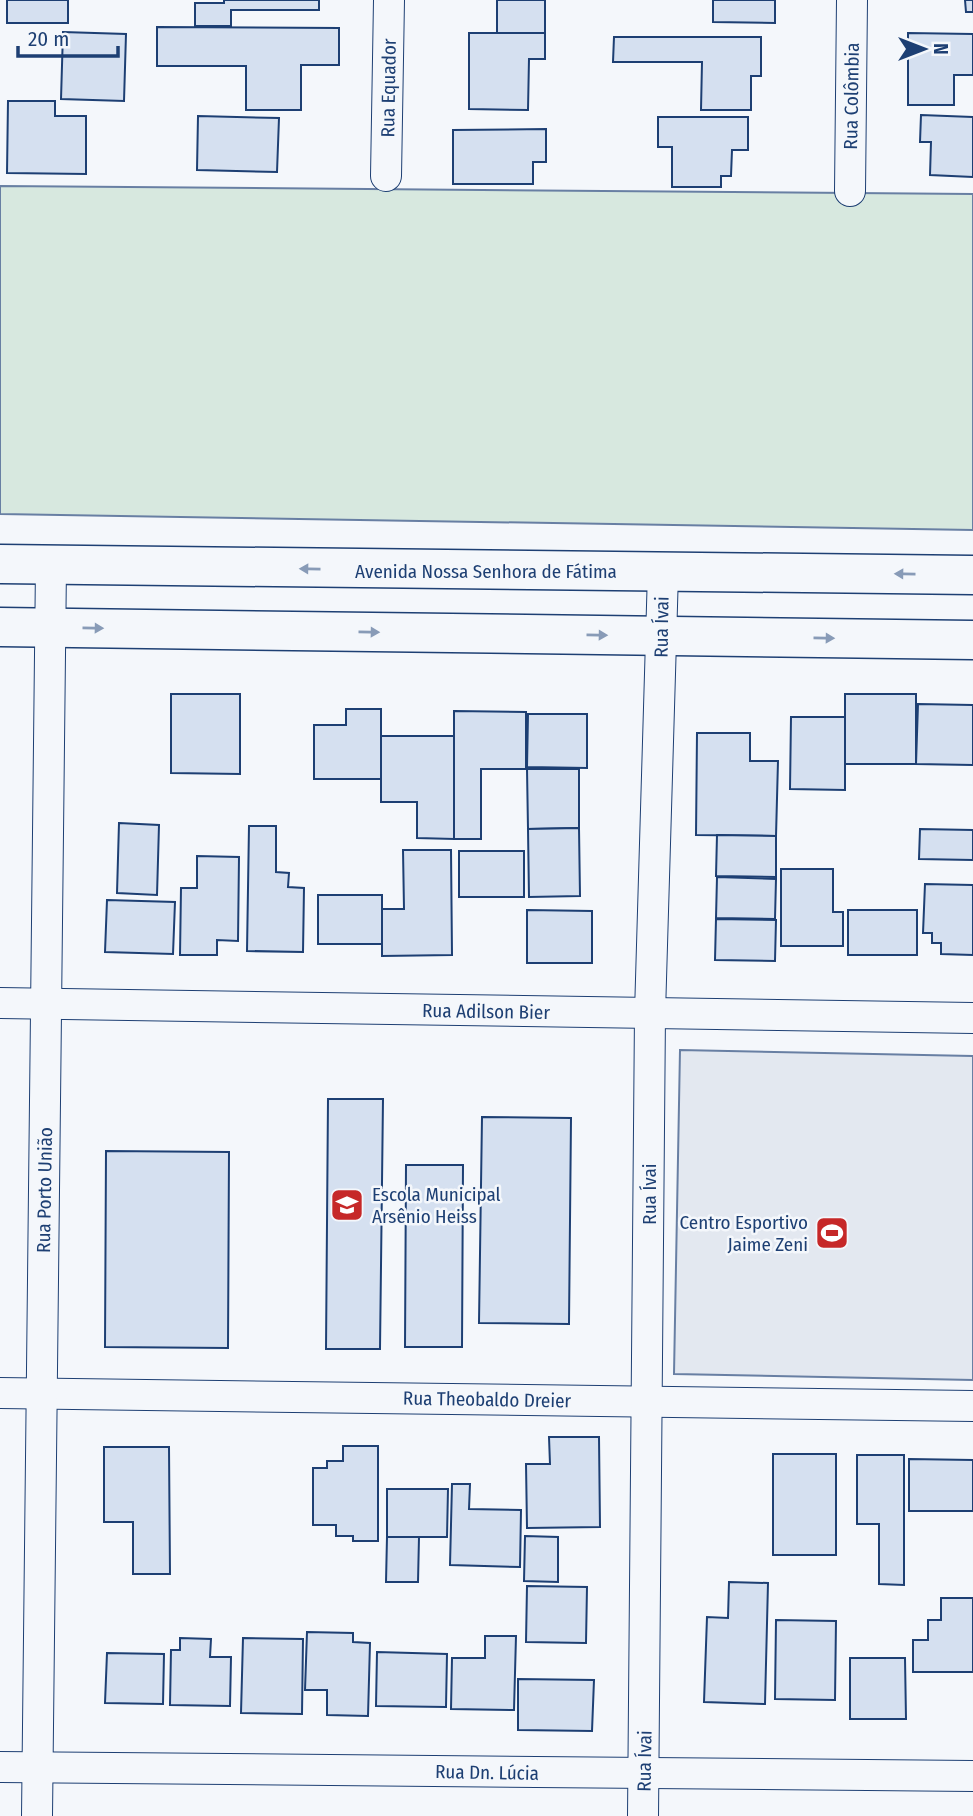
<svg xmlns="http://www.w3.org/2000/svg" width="973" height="1816" viewBox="0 0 973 1816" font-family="'Fira Sans Condensed',sans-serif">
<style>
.green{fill:#d7e8df;stroke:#687fa3;stroke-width:2}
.parking{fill:#e3e8f0;stroke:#687fa3;stroke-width:2}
.building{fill:#d5e0f0;stroke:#1d3f73;stroke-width:2}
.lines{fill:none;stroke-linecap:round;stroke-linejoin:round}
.minor-casing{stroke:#1d3f73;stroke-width:32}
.tertiary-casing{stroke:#1d3f73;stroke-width:41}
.minor{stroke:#f4f7fb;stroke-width:30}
.tertiary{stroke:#f4f7fb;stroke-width:38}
.oneway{fill:#889bb7}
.labels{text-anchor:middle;stroke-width:5;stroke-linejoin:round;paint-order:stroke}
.street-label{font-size:19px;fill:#1d3f73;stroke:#f4f7fb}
.poi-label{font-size:19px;fill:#1d3f73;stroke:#f4f7fb;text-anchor:start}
</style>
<rect width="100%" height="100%" fill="#f4f7fb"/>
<path class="green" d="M0,186L973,194V530L0,514Z"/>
<path class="parking" d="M680,1050L973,1056V1380L674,1374Z"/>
<g class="building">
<rect x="7" y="0" width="61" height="23"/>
<path d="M224,0H319V10H231V26H195V3H224Z"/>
<rect x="497" y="0" width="48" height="33"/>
<path d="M713,0H775V23L713,22Z"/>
<path d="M965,0H973V12H966Z"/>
<path d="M157,27L339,28V65H301V110H246V66H157Z"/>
<path d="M63,32L126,34L124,101L61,99Z"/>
<path d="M469,33H545V59H529L528,110L469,109Z"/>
<path d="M908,33L973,34V75H954V105H908Z"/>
<path d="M614,37H761V76H751V110H701L702,62H613Z"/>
<path d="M8,101H55V116H86V174L7,173Z"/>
<path d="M921,115L973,117V177L930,175L931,142H920Z"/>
<path d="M198,116L279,118L277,172L197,170Z"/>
<path d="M658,117H748V150H732L731,176H721V187H672V147H658Z"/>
<path d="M546,129V162H533V184H453V130Z"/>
<path d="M171,694H240V774L171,773Z"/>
<rect x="845" y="694" width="71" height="70"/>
<path d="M918,704L973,705V765L916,764Z"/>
<path d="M346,709H381V779H314V725H346Z"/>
<path d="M454,711L526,712V769H481V839H454Z"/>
<path d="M528,714H587V768L527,767Z"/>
<path d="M791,717H845V790L790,789Z"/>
<path d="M697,733H750V761H778L776,836L696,835Z"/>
<path d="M381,736H454V839L417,838V802H381Z"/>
<path d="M527,769H579V828L528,829Z"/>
<path d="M119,823L159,825L157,895L117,893Z"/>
<path d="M249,826H276V872L289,873L288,887L304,888L303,952L247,951Z"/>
<path d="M579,828L580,896L529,897L528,829Z"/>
<path d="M920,829L973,830V860L919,859Z"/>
<path d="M717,835L776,836V877L716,876Z"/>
<path d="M403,850H451L452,955L382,956V909H404Z"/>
<rect x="459" y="851" width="65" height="46"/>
<path d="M197,856L239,857L238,941L217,940V955H180L181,888H197Z"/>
<path d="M781,869H833V912H843V946H781Z"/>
<path d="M717,877L776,879L775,919L716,918Z"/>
<path d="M925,884L973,885V955L941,954V943H932V933H923Z"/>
<rect x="318" y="895" width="64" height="49"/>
<path d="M107,900L175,902L173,954L105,952Z"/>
<path d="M527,910L592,911V963H527Z"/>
<rect x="848" y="910" width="69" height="45"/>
<path d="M716,919L776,920L775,961L715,960Z"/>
<path d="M328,1099H383L380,1349H326Z"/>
<path d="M482,1117L571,1118L569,1324L479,1323Z"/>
<path d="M106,1151L229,1152L228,1348L105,1347Z"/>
<path d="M406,1165H463L462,1347H405Z"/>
<path d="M549,1437H599L600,1527L527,1528L526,1464H550Z"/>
<path d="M343,1446H378V1541H353V1536H336V1525H313V1468H327V1461H343Z"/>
<path d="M104,1447H169L170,1574H133V1522H104Z"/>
<rect x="773" y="1454" width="63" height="101"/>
<path d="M857,1455H904V1585L879,1584V1524H857Z"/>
<path d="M909,1459L973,1460V1511H909Z"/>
<path d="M452,1484H470L469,1509L521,1510L520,1567L450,1565Z"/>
<path d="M387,1489H448L447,1537H387Z"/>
<path d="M525,1536L558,1537V1582L524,1581Z"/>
<path d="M387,1537H419L418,1582H386Z"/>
<path d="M729,1582L768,1583L765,1704L704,1702L707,1617L728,1618Z"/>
<path d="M527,1586L587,1587L586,1643L526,1642Z"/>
<path d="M941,1598H973V1672H913V1640H928V1620H941Z"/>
<path d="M776,1620L836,1621L835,1700L775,1699Z"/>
<path d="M307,1632L353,1633V1642L370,1643L368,1716L327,1715V1690H305Z"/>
<path d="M485,1636H516L514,1710L451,1709L452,1658H485Z"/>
<path d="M180,1638L211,1639L210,1657H231L230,1706L170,1705L171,1650H180Z"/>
<path d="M243,1638L303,1639L302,1714L241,1713Z"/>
<path d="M377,1652L447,1654L446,1707L376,1706Z"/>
<path d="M107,1653L164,1654L163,1704L105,1703Z"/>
<path d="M850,1658H905L906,1719H850Z"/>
<path d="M518,1679L594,1680L592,1731L518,1730Z"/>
</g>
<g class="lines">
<defs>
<g id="minor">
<path d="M386,176L389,0"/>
<path d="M850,191L852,0"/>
<path d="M0,1003L973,1018"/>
<path d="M0,1393L973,1406"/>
<path d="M0,1767L973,1776"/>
<path d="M37,1816L51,565"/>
<path d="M643,1816L650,1013L663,572"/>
</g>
<g id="tertiary">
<path d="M0,564L973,575"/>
<path d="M0,627L973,640"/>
</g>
</defs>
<use href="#minor" class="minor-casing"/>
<use href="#tertiary" class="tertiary-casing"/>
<use href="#minor" class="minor"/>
<use href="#tertiary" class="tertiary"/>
</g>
<defs><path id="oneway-solid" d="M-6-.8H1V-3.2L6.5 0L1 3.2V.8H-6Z" transform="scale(1.75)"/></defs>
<g class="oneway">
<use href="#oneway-solid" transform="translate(310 569) rotate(-179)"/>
<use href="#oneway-solid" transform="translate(905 574) rotate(-179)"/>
<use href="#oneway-solid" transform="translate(93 628) rotate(1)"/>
<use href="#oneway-solid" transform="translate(369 632) rotate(1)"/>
<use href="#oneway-solid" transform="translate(597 635) rotate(1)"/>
<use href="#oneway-solid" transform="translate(824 638) rotate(1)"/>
</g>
<defs>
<symbol id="school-square" viewBox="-11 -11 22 22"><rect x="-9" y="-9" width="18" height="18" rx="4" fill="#c62828" stroke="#f4f7fb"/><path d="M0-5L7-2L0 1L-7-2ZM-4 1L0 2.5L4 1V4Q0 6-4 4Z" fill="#fff"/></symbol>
<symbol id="stadium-square" viewBox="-11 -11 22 22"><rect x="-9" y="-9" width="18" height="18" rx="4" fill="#c62828" stroke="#f4f7fb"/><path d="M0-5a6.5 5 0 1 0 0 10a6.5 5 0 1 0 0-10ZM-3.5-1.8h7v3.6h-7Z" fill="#fff"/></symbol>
</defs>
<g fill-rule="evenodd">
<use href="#school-square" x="328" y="1186" width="38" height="38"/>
<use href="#stadium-square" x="813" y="1214" width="38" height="38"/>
</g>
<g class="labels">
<g class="street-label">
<text transform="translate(388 88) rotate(-89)" y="7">Rua Equador</text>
<text transform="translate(851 96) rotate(-89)" y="7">Rua Colômbia</text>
<text x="486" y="578">Avenida Nossa Senhora de Fátima</text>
<text transform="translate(661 627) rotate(-89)" y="7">Rua Ívai</text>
<text transform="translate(486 1011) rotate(1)" y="7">Rua Adilson Bier</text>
<text transform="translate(44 1190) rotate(-89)" y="7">Rua Porto União</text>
<text transform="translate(649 1194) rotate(-90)" y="7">Rua Ívai</text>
<text transform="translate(487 1399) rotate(1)" y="7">Rua Theobaldo Dreier</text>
<text transform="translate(644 1761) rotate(-89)" y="7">Rua Ívai</text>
<text transform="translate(487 1772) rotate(1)" y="7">Rua Dn. Lúcia</text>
</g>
<g class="poi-label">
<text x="372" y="1201">Escola Municipal<tspan x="372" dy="22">Arsênio Heiss</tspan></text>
<text x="808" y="1229" text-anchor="end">Centro Esportivo<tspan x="808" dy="22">Jaime Zeni</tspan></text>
</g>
</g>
<g transform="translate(924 49) rotate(90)" stroke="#f4f7fb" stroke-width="5" paint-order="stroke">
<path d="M0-5L12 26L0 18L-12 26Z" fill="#1d3f73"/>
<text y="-10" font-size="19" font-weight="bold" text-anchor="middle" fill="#1d3f73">N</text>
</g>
<path d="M18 46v10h100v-10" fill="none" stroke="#1d3f73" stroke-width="3.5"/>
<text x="28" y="46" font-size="21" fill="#1d3f73" stroke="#f4f7fb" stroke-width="5" paint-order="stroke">20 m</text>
</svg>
